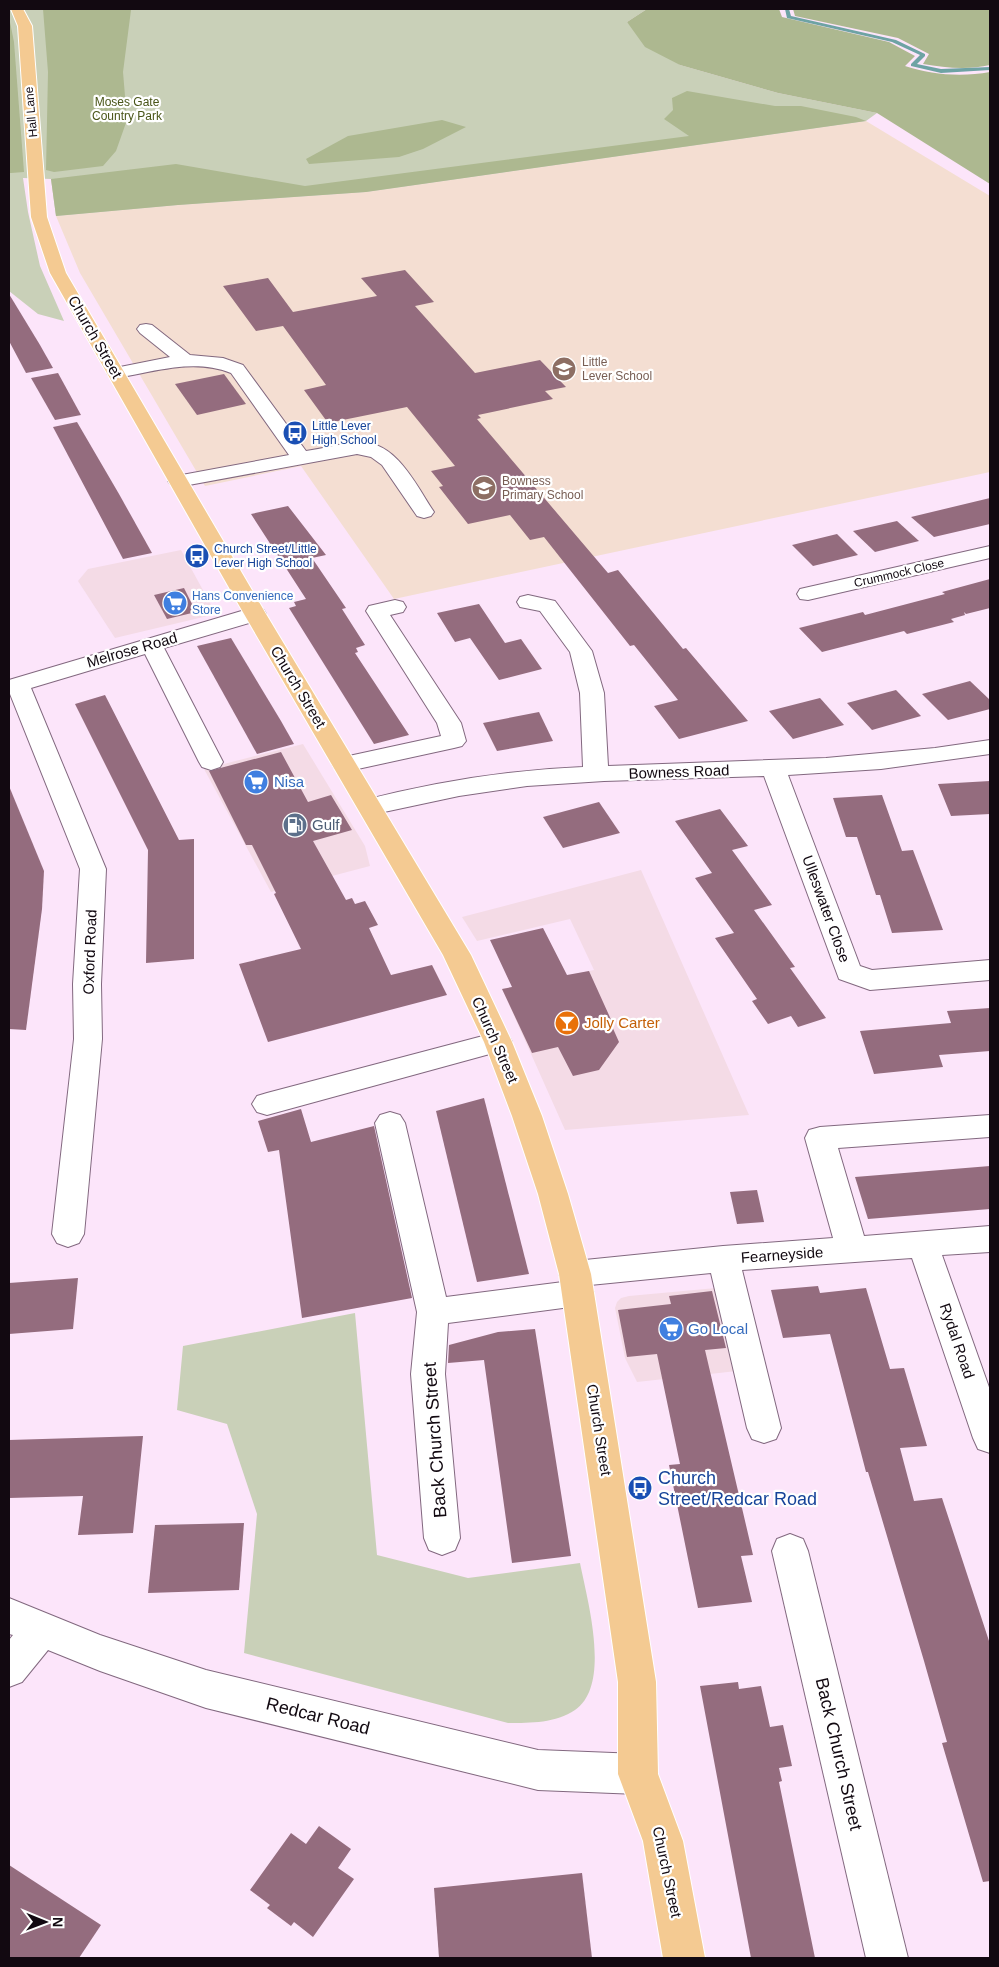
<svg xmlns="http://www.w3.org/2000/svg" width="999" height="1967" viewBox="0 0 999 1967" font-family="Arial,sans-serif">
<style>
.commercial{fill:#f4dbe6}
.education{fill:#f4ded2}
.green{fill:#c9d0b8}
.forest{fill:#adb890}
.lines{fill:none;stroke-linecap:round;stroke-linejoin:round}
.stream{fill:#6ea3a4;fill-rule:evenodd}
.building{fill:#946c7e}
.minor-casing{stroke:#82687f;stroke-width:2}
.major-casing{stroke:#fff;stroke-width:2}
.minor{fill:#fff;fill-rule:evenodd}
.major{fill:#f4ca92;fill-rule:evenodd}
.labels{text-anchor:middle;stroke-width:4.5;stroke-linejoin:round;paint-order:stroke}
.far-park-label{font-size:12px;fill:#495518;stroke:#fff}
.far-street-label{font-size:12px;fill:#120911;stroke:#fff}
.far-education-label{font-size:12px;fill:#785e54;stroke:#fff;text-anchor:start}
.far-transit-label{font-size:12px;fill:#164399;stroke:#fff;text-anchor:start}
.far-shop-label{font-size:12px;fill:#366cbe;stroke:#fff;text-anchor:start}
.street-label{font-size:15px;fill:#120911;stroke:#fff}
.shop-label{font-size:15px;fill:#366cbe;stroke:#fff;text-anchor:start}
.service-label{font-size:15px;fill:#4e5e75;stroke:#fff;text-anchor:start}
.food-label{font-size:15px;fill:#c56008;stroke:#fff;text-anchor:start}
.near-street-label{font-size:18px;fill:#120911;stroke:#fff}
.near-transit-label{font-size:18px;fill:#164399;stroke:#fff;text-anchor:start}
</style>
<rect width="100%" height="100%" fill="#fce5fa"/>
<g class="commercial">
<path d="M181,550L216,614L115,638L78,581L88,569Z"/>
<path d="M303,744L365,846L370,866L271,892L204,769Z"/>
<path d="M641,870L749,1115L565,1130L502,989L594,970L570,919L477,941L462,917Z"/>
<path d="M716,1288L737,1371L637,1382L625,1358L615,1308L617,1302L621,1298L629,1296Z"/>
</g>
<path class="education" d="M866,121L990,196V472L394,599L301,466L205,486L80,273L56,216L178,205L366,192Z"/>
<g class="green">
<path d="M9,9H647L627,22L680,65L778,93L877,113L866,121L366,192L178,205L56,216L51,179L23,178L28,212L40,266L64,321L38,314L9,291Z"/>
<path d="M355,1313L377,1555L468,1578L580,1563C587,1599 612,1685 575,1710C556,1723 531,1723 508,1723L244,1653L257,1514L227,1424L177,1410L183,1346Z"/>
</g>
<g class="forest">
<path d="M43,9H130L131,10L123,72L127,120L116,151L103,166L54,172L46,170L48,72Z"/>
<path d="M647,9H779L782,17L889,42L915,56L905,66C932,75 962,77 990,72V184L877,113L778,93L680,65L645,47L627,22Z"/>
<path d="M793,9H990V65C969,70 945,68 923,64L929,54L898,38L795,16Z"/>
<path d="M9,17L14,42L24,172L11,173H9Z"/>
<path d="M687,91L775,106H801L856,117L866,121L366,192L178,205L56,216L51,179L176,164L305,186L689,136L664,119L673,110L672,98Z"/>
<path d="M442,120L466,127L423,149L399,157L309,164L306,159L348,136Z"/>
</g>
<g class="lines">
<path class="stream" d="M785,9H789L791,16L896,40L925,54V56L917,64L941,69L990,67V70L941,73L911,66V64L920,55L892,42L787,18Z"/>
</g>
<g class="building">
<path d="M405,270L434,302L415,306L475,373L540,360L566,387L545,391L553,399L478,415L481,418L477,419L608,573L618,570L683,649L686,648L748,721L679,739L654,706L678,700L634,645L630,646L544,537L530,540L510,515L468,524L439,487L443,486L431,471L455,466L407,407L328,423L304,390L326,385L283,326L256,331L223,286L268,278L293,312L377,296L361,278Z"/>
<path d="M9,294L40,345L53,368L26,373L9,341Z"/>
<path d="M58,373L81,415L55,420L31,378Z"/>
<path d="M224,374L246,404L197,415L175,384Z"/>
<path d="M77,422L119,494L152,553L123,559L53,427Z"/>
<path d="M990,498V524L934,537L911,517Z"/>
<path d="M288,506L326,555L312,558L346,608L342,609L365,645L356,648L358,652L355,653L409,735L374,744L289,608L296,606L294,602L306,599L251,514Z"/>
<path d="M897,521L919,541L875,552L853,531Z"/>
<path d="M837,534L858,555L813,566L792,545Z"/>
<path d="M990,579V608L966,614L964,612L965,615L951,619L954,622L907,634L904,631L822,652L799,628L863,612L865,615L945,594L942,592Z"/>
<path d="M184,588L196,612L167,619L154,595Z"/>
<path d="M479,604L505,643L521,639L542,669L499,680L470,638L455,642L437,613Z"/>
<path d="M231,638L281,721L294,744L257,754L197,646Z"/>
<path d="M970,681L990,700V709L948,720L922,694Z"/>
<path d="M896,690L921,716L872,730L847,703Z"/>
<path d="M105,695L179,840L194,839V959L146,963L148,850L75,704Z"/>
<path d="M820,698L844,725L793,739L769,711Z"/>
<path d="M539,712L553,741L497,751L483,723Z"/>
<path d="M281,752L308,802L331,795L352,830L313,841L346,900L352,898L355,904L365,901L378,925L369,928L391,975L432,965L447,995L268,1042L239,964L301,949L274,894L276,893L252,845H246L209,771Z"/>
<path d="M990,781V814L951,816L938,784Z"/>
<path d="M9,786L44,871L42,909L26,1030L9,1029Z"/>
<path d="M882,795L902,851L913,850L943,930L892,933L880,895H876L857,837H846L833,798Z"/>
<path d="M599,802L620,833L563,848L543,817Z"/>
<path d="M720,809L748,846L732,850L772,905L754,910L795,967L790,968L826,1018L798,1027L791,1016L768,1024L752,1001L757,999L715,938L734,933L695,878L712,873L675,821Z"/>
<path d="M543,928L567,975L589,971L613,1024H611L619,1042L599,1070L573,1076L558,1047L532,1053L502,989L512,987L490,940Z"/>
<path d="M990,1008V1051L939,1055L943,1067L874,1074L860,1031L951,1023L947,1011Z"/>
<path d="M484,1098L529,1274L477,1282L436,1111Z"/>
<path d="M301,1109L311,1142L374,1126L412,1298L302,1318L279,1150L268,1152L258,1121Z"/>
<path d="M990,1166V1209L868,1219L855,1177Z"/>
<path d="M757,1190L764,1222L737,1224L730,1192Z"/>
<path d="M78,1278L73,1329L9,1334V1283Z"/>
<path d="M818,1286L820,1293L866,1288L890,1369L904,1368L927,1446L900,1448L914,1501L942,1498L990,1644V1881L983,1882L942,1743L947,1742L924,1661L868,1472H866L830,1334L783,1338L771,1290Z"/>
<path d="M712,1291L726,1348L705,1350L753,1555L741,1556L752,1602L698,1608L669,1465L680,1464L657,1354L627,1357L618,1310L671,1304L669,1296Z"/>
<path d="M535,1329L571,1556L512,1563L484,1360L448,1363L449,1345L498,1332Z"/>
<path d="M143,1436L133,1533L78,1535L83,1496L9,1498V1440Z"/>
<path d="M244,1523L239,1590L148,1593L155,1525Z"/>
<path d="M738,1682L739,1689L761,1686L770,1727L783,1725L792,1766L779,1768L782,1781L779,1782L815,1958H751L700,1686Z"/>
<path d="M319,1826L351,1849L338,1868L354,1879L313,1937L294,1922L291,1926L267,1908L270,1905L250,1890L291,1833L306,1844Z"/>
<path d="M9,1865L101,1925L79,1958H9Z"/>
<path d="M582,1873L592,1958H439L434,1888Z"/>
</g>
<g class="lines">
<defs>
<g id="minor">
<path d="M146,324L152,325L190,355L223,358L243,365L306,451C322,449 339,444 355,442C396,439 415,484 434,512L431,516L424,518L417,516L382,465L371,457L357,454L178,487L171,485L168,481L171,477L289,455L231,373C193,358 154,372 116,378L110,377L107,373L110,369L170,357L140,333L137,329L140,325Z"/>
<path d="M990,546V558L808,600L800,599L797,594L800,589Z"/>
<path d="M528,595L555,601L592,651L604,693L608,766L826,758L935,748L990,740V754L881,769L788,775L860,966L872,970L990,960V980L870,990L839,979L764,776L604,781L527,786L459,796L370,815L361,813L358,807L361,801C434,782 509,770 583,767L580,693L570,652L540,611L520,607L517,602L520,597Z"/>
<path d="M395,600L403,602L406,607L403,612L390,615L461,723L466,741L462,746L454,748L344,772L335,769L332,764L335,759L441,736L437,723L366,611L369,606Z"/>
<path d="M255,607L263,609L266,614L263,619L164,648L223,762L220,767L211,770L202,767L199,762L145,654L31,688L106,869L101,984L102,1039L84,1234L79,1243L68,1247L57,1243L52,1234L74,1039L73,984L80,869L10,694H9V680Z"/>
<path d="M498,1032L508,1035L512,1042L508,1049L267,1115L257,1112L252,1104L257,1096L267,1093Z"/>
<path d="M390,1112L400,1115L405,1123L446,1297L563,1282L559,1274L564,1265L575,1261L723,1246L833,1238L805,1138L809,1130L820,1127L990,1115V1137L838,1148L864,1236L990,1226V1252L942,1255L990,1390V1453L978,1449L973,1438L912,1258L742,1270L781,1428L776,1439L764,1443L752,1439L747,1428L711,1273L590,1285L594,1293L589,1302L578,1306L448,1323L445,1374L460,1538L455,1550L442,1555L429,1550L424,1538L411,1374L417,1312L375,1123L380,1115Z"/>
<path d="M790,1534L803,1539L808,1551L908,1958H866L772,1551L777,1539Z"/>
<path d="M9,1598L100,1635L206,1670L538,1750L638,1754L652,1760L658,1774L652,1788L638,1794L538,1790L206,1708L100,1671L48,1650L22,1682L9,1687V1640L13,1635L9,1634Z"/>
</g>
<path id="major" d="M11,9H23L32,26L47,217L66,273L266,614L471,955L512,1042L542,1116L568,1194L591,1274L656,1682L658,1774L683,1841L705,1958H663L643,1841L618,1774V1682L559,1274L538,1194L512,1116L484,1042L443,955L244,614L50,273L31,217L18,26Z"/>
</defs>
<use href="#minor" class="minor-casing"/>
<use href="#major" class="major-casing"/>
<use href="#minor" class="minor"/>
<use href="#major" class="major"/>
</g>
<defs>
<symbol id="school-disc" viewBox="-11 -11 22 22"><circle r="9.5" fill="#8d6e63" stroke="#fff"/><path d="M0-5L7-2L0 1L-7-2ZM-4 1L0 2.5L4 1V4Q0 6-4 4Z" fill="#fff"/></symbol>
<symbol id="bus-disc" viewBox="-11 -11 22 22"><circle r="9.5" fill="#1a4fb4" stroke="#fff"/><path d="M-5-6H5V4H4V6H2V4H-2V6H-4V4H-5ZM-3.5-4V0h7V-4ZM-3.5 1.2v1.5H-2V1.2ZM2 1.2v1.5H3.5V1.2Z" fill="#fff"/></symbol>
<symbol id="supermarket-disc" viewBox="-11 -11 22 22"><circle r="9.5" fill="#3f7fe0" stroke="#fff"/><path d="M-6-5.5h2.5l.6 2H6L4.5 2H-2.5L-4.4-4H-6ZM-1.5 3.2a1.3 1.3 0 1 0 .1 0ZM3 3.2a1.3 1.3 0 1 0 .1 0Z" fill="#fff"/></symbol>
<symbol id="fuel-disc" viewBox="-11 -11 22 22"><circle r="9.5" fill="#5c6f8a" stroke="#fff"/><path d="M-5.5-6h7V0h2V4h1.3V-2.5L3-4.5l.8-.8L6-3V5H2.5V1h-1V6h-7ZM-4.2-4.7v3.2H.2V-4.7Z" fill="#fff"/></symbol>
<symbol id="bar-disc" viewBox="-11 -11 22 22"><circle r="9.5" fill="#e8710a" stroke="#fff"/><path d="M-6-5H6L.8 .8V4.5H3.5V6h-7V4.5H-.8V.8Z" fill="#fff"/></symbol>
</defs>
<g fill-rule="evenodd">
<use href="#school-disc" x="550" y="355" width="28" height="28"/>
<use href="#bus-disc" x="281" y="419" width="28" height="28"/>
<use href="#school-disc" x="470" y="474" width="28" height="28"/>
<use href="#bus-disc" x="183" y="542" width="28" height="28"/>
<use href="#supermarket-disc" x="161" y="589" width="28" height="28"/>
<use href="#supermarket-disc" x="242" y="768" width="28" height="28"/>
<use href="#fuel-disc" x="281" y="811" width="28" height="28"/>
<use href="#bar-disc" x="553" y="1009" width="28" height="28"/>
<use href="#supermarket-disc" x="657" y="1315" width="28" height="28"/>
<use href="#bus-disc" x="626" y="1474" width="28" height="28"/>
</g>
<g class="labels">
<g class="far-park-label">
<text x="127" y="106">Moses Gate<tspan x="127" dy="14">Country Park</tspan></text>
</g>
<g class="far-street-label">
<text transform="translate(31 112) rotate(-95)" y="4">Hall Lane</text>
<text transform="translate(899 573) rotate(-13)" y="4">Crummock Close</text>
</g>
<g class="far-education-label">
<text x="582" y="366">Little<tspan x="582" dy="14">Lever School</tspan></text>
<text x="502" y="485">Bowness<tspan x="502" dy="14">Primary School</tspan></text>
</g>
<g class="far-transit-label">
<text x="312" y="430">Little Lever<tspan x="312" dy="14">High School</tspan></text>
<text x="214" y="553">Church Street/Little<tspan x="214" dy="14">Lever High School</tspan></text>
</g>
<g class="far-shop-label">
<text x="192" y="600">Hans Convenience<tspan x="192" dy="14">Store</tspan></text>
</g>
<g class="street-label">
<text transform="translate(95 337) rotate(60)" y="5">Church Street</text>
<text transform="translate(132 650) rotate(-16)" y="5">Melrose Road</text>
<text transform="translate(298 687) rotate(59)" y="5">Church Street</text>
<text transform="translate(679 772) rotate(-2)" y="5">Bowness Road</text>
<text transform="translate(826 909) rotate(70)" y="5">Ulleswater Close</text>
<text transform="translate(90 952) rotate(-88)" y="5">Oxford Road</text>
<text transform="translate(495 1040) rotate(66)" y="5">Church Street</text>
<text transform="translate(782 1255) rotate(-4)" y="5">Fearneyside</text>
<text transform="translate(957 1341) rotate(71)" y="5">Rydal Road</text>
<text transform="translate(599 1430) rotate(81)" y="5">Church Street</text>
<text transform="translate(667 1872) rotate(78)" y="5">Church Street</text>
</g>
<g class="shop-label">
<text x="274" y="787">Nisa</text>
<text x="688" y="1334">Go Local</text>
</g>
<g class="service-label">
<text x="312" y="830">Gulf</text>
</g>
<g class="food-label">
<text x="584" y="1028">Jolly Carter</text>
</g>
<g class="near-street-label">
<text transform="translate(435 1440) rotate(-94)" y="6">Back Church Street</text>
<text transform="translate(318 1716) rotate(14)" y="6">Redcar Road</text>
<text transform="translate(839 1754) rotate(77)" y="6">Back Church Street</text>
</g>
<g class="near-transit-label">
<text x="658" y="1484">Church<tspan x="658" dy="21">Street/Redcar Road</tspan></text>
</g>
</g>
<rect width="999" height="1967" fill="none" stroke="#120911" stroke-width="20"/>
<g transform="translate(45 1922) rotate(91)" stroke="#ffffff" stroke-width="4" paint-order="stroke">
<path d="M0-4L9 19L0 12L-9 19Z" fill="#120911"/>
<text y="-8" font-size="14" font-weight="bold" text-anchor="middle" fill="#120911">N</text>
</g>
</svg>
